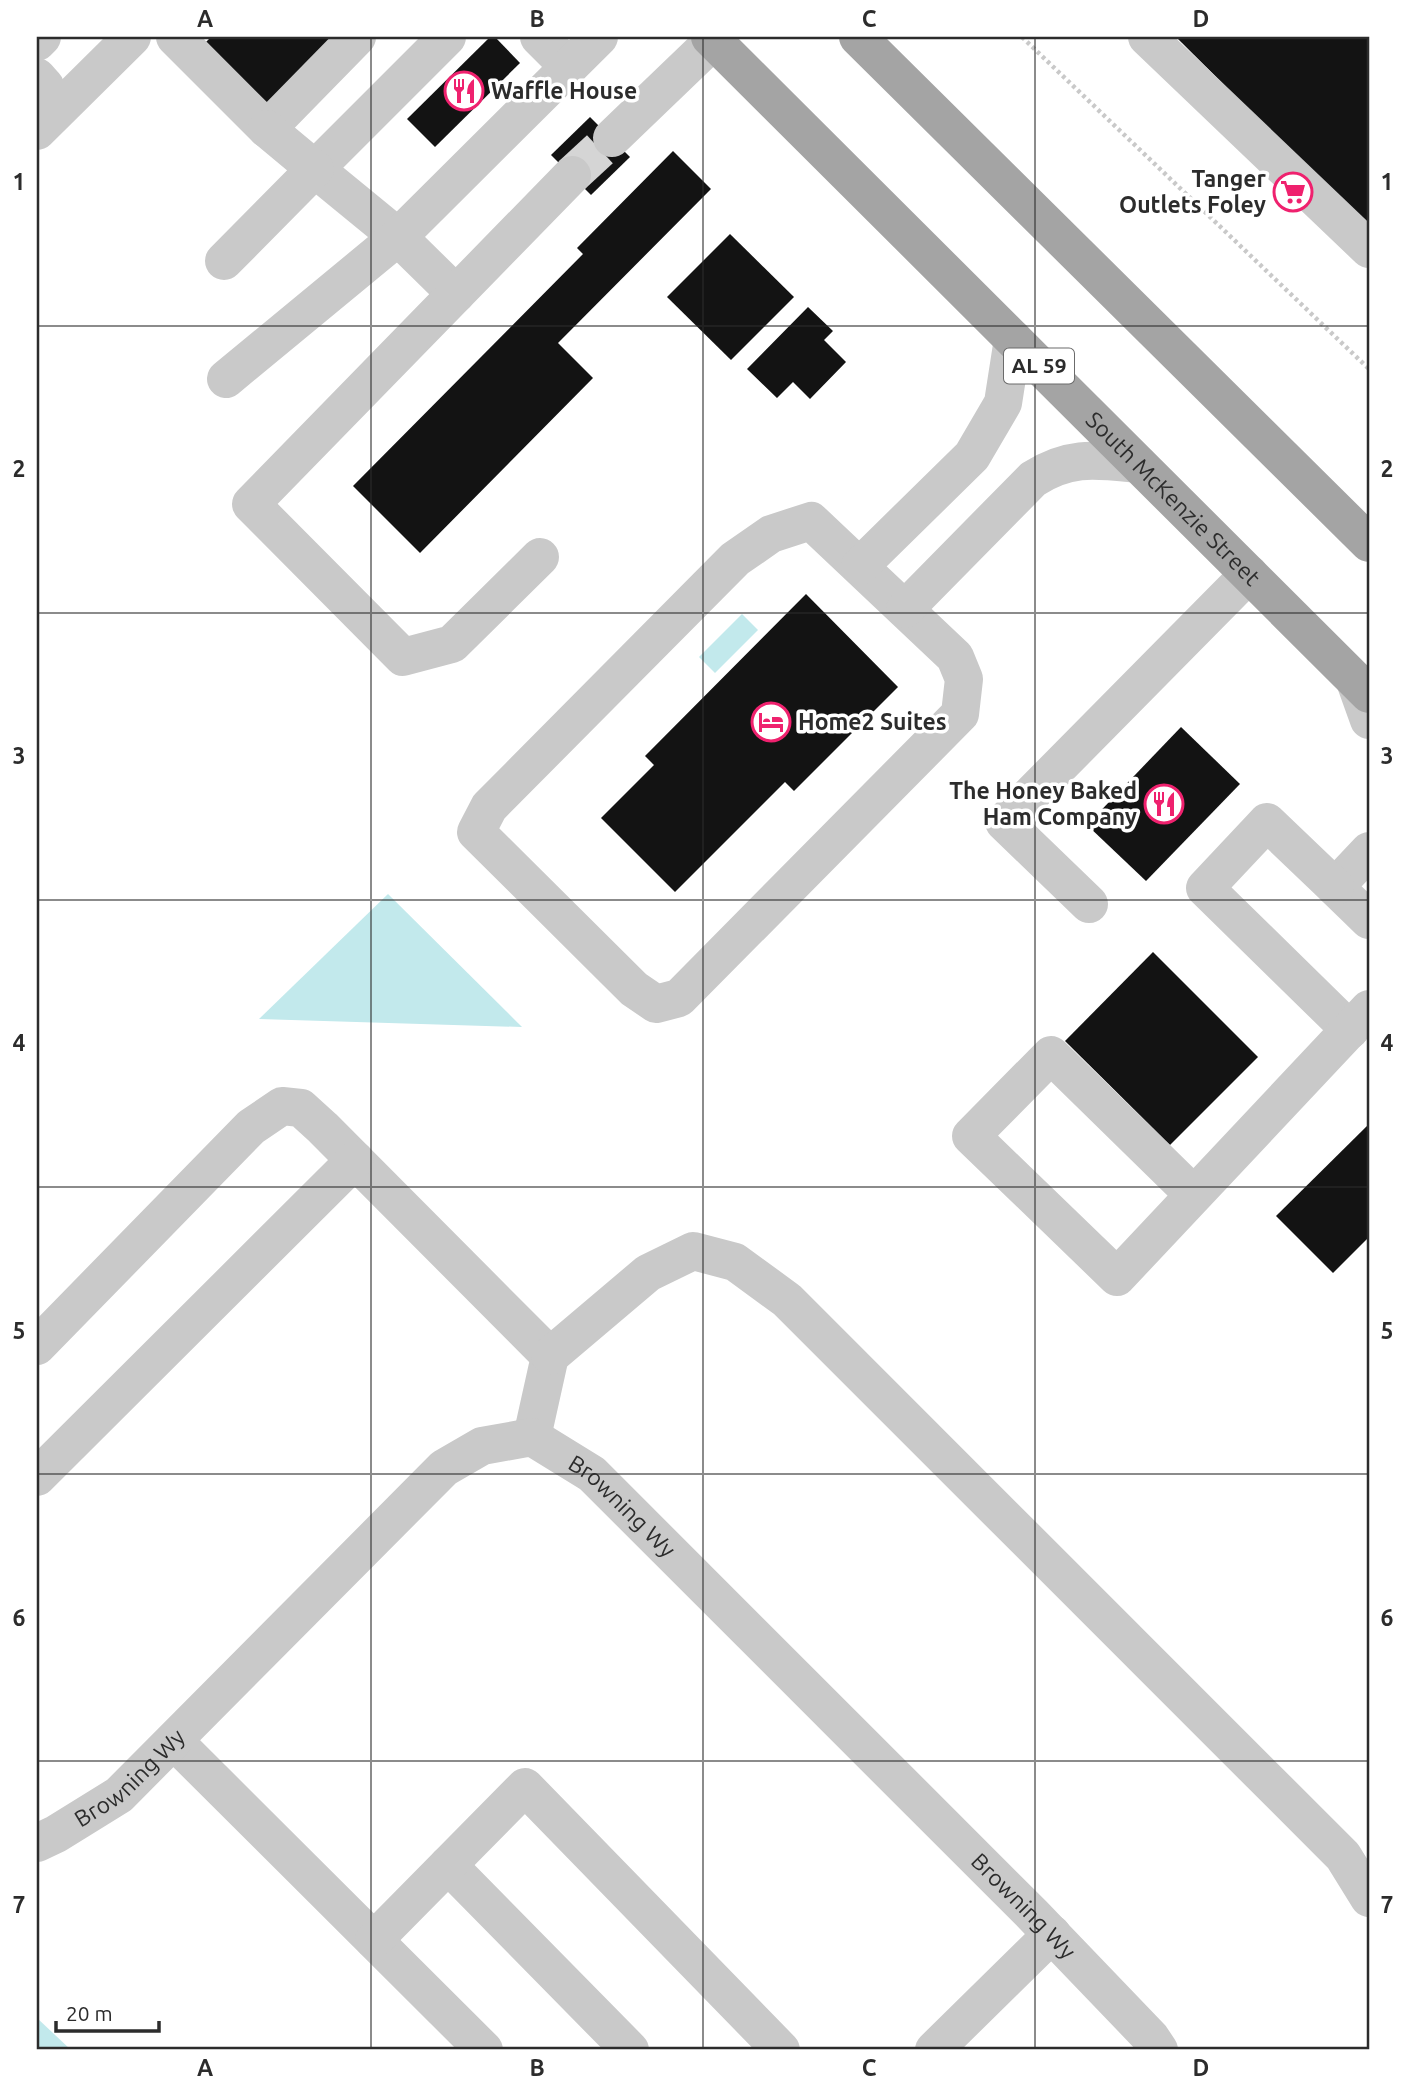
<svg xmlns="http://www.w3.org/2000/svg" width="1406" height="2087" viewBox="0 0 1406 2087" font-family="Ubuntu,sans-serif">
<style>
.water{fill:#c2e9ec}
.building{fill:#131313}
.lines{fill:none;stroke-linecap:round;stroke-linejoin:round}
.minor-tunnel{stroke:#d5d5d5;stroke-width:38;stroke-dasharray:38 19;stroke-linecap:butt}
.path{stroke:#c9c9c9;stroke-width:4.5;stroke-dasharray:3.5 3.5;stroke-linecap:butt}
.minor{stroke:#c9c9c9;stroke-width:38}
.major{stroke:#a4a4a4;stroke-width:38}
.grid{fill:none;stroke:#2c2c2c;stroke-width:2;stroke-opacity:0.55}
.labels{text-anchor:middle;stroke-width:7;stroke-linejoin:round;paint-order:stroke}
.shield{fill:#fff;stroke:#6b6b6b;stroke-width:2}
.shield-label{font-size:21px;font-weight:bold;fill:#2c2c2c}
.poi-label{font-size:23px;font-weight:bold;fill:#2c2c2c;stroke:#fff;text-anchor:start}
.street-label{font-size:23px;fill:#2c2c2c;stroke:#fff}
.neatline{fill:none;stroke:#2c2c2c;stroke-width:2.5}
.grid-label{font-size:23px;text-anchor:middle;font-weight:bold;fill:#2c2c2c}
</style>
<rect width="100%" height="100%" fill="#fff"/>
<g class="water">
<path d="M742,614L758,630L715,673L699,657Z"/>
<path d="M388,894L522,1027L259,1019Z"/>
<path d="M37,2018L71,2050H37Z"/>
</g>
<g class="building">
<path d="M211,37H347L271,115L201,47Z"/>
<path d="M490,37H495L520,63L435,147L407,119Z"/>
<path d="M1176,37H1369V229Z"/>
<path d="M590,117L630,157L591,195L551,155Z"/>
<path d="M673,151L711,189L558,343L593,378L420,553L353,486L583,254L577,248Z"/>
<path d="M730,234L794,297L731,360L667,297Z"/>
<path d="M808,307L833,331L824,340L846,362L810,399L793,382L777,398L747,369Z"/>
<path d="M806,594L898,687L794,791L785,782L675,892L601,818L654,765L645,756Z"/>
<path d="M1181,727L1240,784L1146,881L1087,825Z"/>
<path d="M1153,952L1258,1057L1170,1145L1065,1041Z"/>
<path d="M1369,1124V1237L1333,1273L1276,1216Z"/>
</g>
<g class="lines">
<path class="minor-tunnel" d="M572,175L612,138"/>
<path class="path" d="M1022,37L1369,369"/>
<g class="minor">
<path d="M175,37L267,129L357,37"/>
<path d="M447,37L315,169L398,237L456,294"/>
<path d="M539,37L569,67"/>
<path d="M1147,37L1369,249"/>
<path d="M37,42L42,37"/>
<path d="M37,77L45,86"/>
<path d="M37,131L132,37"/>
<path d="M612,138L713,41"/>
<path d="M224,261L315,169L267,129"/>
<path d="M226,379L398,237L599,37"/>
<path d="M811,521L955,657L964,679L960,714L679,998L656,1004L634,989L476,832L489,807L735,559L771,534Z"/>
<path d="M540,557L452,644L403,657L251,504L572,175"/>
<path d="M860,566L972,456L1003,403L1013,339"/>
<path d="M905,609L1033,479C1070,455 1097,460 1138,464"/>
<path d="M1355,681L1369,720"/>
<path d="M1369,851L1335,887L1369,920"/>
<path d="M1335,887L1267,822L1205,888L1350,1030"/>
<path d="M1089,904L1004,822L1249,574"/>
<path d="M1194,1195L1051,1055L971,1136L1117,1277L1369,1009"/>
<path d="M37,1346L251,1127L282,1106L301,1108L323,1128L550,1356L532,1437"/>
<path d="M550,1356L648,1273L693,1251L735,1262L787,1300L1343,1856L1369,1898"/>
<path d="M37,1477L355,1160"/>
<path d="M174,1741L484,2050"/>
<path id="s1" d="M37,1843L56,1834L119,1795L444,1468L482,1446L532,1437L592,1474L1033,1915L1151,2038L1159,2050"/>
<path d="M448,1865L630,2050"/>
<path d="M374,1940L525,1787L781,2050"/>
<path d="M934,2050L1052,1934"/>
</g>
<g class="major">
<path id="s2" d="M710,37L1369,694"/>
<path d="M858,37L1369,543"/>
</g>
</g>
<path class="grid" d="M371,37V2050M703,37V2050M1035,37V2050M37,326H1369M37,613H1369M37,900H1369M37,1187H1369M37,1474H1369M37,1761H1369"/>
<defs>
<symbol id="restaurant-ring" viewBox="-11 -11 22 22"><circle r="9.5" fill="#fff" stroke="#ef216e" stroke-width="1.5"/><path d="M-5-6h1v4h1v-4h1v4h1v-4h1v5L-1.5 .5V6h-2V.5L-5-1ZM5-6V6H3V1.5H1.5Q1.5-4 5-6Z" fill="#ef216e"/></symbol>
<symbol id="supermarket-ring" viewBox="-11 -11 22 22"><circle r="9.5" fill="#fff" stroke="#ef216e" stroke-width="1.5"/><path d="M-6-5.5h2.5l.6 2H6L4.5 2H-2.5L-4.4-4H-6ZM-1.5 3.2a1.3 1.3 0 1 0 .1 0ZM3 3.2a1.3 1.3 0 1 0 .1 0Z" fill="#ef216e"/></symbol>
<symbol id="hotel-ring" viewBox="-11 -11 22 22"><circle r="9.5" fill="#fff" stroke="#ef216e" stroke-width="1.5"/><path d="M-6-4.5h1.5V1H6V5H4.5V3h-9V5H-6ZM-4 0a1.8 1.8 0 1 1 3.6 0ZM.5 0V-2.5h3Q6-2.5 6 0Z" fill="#ef216e"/></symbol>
</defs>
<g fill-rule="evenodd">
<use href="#restaurant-ring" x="442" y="69" width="44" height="44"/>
<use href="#supermarket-ring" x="1271" y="170" width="44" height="44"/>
<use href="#hotel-ring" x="749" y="700" width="44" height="44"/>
<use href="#restaurant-ring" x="1142" y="782" width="44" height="44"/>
</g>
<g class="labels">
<rect class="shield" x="1004" y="348.5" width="70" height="35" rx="5"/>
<g class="shield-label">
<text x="1039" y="373">AL 59</text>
</g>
<g class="poi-label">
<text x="491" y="99">Waffle House</text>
<text x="1266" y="187" text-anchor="end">Tanger<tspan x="1266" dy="26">Outlets Foley</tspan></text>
<text x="798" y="730">Home2 Suites</text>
<text x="1137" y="799" text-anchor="end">The Honey Baked<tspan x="1137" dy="26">Ham Company</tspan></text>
</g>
<g class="street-label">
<text dy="8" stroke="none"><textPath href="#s2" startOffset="654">South McKenzie Street</textPath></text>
<text dy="8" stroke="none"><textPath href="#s1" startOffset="765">Browning Wy</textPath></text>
<text dy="8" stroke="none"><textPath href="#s1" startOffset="114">Browning Wy</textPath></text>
<text dy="8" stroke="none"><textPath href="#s1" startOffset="1332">Browning Wy</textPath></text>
</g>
</g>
<rect width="1406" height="2087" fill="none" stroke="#ffffff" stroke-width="77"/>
<path d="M56 2021v10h103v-10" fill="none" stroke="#2c2c2c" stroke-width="3.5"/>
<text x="66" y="2021" font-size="21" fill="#2c2c2c" stroke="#ffffff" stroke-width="5" paint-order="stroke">20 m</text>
<rect x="38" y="38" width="1330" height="2010" class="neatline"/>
<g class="grid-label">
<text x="205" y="27">A</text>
<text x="537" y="27">B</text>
<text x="869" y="27">C</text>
<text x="1201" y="27">D</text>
<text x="19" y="190">1</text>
<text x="1387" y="190">1</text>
<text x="19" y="477">2</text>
<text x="1387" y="477">2</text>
<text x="19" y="764">3</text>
<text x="1387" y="764">3</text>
<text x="19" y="1051">4</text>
<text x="1387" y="1051">4</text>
<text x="19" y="1339">5</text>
<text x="1387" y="1339">5</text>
<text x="19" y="1626">6</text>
<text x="1387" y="1626">6</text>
<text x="19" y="1913">7</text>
<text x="1387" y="1913">7</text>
<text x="205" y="2076">A</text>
<text x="537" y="2076">B</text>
<text x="869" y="2076">C</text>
<text x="1201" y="2076">D</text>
</g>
</svg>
